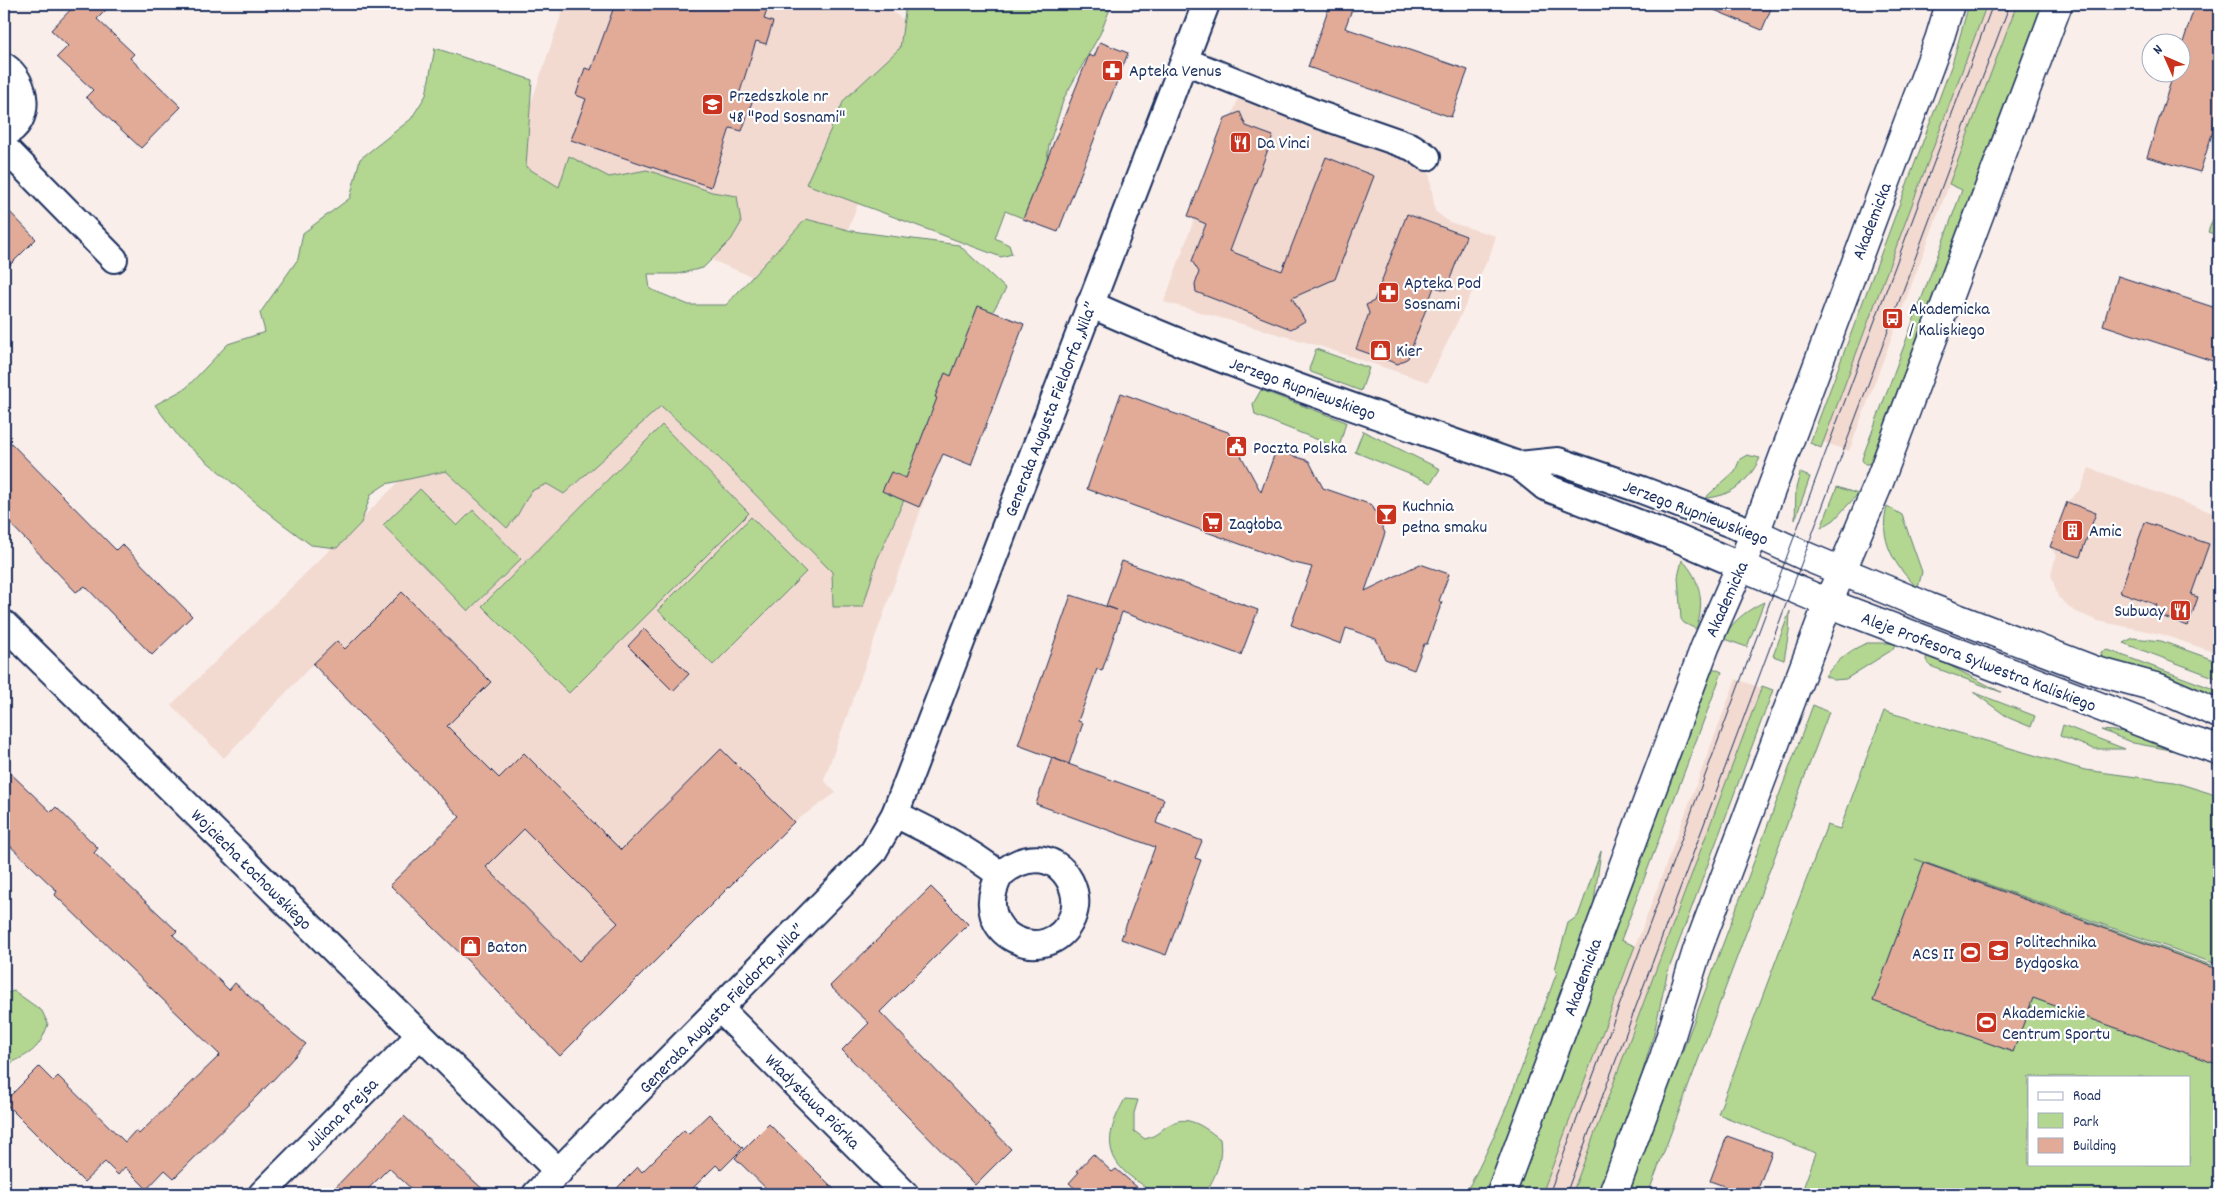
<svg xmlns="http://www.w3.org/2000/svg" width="2223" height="1198" viewBox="0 0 2223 1198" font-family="Dekko,sans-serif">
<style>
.built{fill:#f2dad1}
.green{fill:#b3d690;stroke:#678277;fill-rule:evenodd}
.building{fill:#e2ab98;stroke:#1b2f5e;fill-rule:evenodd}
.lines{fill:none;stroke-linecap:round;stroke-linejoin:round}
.street-casing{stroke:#1b2f5e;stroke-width:30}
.secondary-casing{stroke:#1b2f5e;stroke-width:31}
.street{stroke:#fff;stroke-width:26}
.secondary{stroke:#fff;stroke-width:28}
.tram{stroke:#1b2f5e;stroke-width:1}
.labels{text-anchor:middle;stroke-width:4.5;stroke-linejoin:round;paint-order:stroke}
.poi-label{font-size:18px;fill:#1b2f5e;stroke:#fff;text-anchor:start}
.street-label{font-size:18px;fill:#1b2f5e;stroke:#fff}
</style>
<rect width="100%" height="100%" fill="#f9eeea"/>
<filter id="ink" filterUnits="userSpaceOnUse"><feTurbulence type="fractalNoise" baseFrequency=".02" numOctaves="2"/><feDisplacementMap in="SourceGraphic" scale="10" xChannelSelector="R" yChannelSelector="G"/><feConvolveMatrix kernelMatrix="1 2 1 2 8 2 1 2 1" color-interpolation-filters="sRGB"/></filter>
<g filter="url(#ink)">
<g class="built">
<path d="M565,4H881L924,34L819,304L506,176Z"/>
<path d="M1987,4H2017L1849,451L1823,442Z"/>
<path d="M1243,85L1427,157L1435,211L1449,222L1496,236L1490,255L1428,382L1316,345L1164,302Z"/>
<path d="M546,338L831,442L929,487L824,780L836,793L794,822L560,1056L470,963L390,885L459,817L313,664L224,758L171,705Z"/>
<path d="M2089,468L2219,515V654L2161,634L2098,621L2074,611L2058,597L2051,575L2056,555L2050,547L2067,502L2081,489Z"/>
<path d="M1736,679L1761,688L1572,1194H1542Z"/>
</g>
<g class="green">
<path d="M906,4H1112L1100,34L1064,98L1049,145L1045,175L1025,219L1005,211L995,238L1009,245L1012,254L1001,257L806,184L844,100L900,48Z"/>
<path d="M1969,4H1987L1821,448L1810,443L1952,64Z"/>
<path d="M2017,4H2042L1871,461L1869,464H1865L1862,460L1863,456L1962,190L1949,184Z"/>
<path d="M435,48L532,80L526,167L559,187L569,156L609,177L647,170L712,192L737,196L741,223L731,240L703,268L678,274H648L650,289L689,305H726L806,219L852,231L959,245L1006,289L953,379L926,451L877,560L863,607H833L832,572L718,457L661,406L564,494L547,484L531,491L517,516L507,528L446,471L386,484L371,494L361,523L337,548L311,545L276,519L181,440L155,405L186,388L228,344L265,332L260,313L298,259L303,233L350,198L360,159L411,119L426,95Z"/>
<path d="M2219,203V236L2208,232Z"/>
<path d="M1316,349L1369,368L1361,391L1311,372L1309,369Z"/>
<path d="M1261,390L1346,422L1340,444L1336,447L1255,415L1253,404Z"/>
<path d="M662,425L749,513L569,693L482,606Z"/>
<path d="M1363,431L1440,469L1431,483L1355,452Z"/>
<path d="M1747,455L1760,458C1749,481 1731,497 1705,498L1735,471L1740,459Z"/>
<path d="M1800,473L1810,477L1795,520L1796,488Z"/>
<path d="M1837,487L1858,494L1834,520L1821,528Z"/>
<path d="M420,489L457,526L473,510L521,559L468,611L383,525Z"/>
<path d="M1887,506L1902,515L1922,572L1918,588C1894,566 1878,539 1887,506Z"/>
<path d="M751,517L806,572L713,665L658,610Z"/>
<path d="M1682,560C1701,579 1705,604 1696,629L1684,623L1681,619L1678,577Z"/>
<path d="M1764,602L1747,647L1724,639C1729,623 1749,609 1764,602Z"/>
<path d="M1790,611L1789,631L1784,660L1773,656Z"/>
<path d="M2133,638L2161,641L2219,662V679L2123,643Z"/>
<path d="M1867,643H1896L1892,650L1846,679L1834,680L1825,676C1837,661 1849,650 1867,643Z"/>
<path d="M2108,650L2219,691V705L2186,690L2102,658L2101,652Z"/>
<path d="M1927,654L2001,692L1930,666L1926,660Z"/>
<path d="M1713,668L1722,672L1621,940L1635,946L1542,1194H1517Z"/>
<path d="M1762,686L1773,690L1667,974L1654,1034L1641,1077L1598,1194H1572Z"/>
<path d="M1973,692L2035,716L2031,727L2009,718Z"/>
<path d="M1813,705L1829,712L1648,1194H1636L1632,1185Z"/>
<path d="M1884,711L2085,770L2174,782L2219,796V965L1915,859L2219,968V1194H1801L1816,1153L1718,1114L1827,825L1840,829ZM2029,1077H2189V1164H2029Z"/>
<path d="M2063,725L2125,749H2094L2060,736Z"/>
<path d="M2101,730L2140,733L2219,760V766L2176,751L2133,743Z"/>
<path d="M1601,851L1594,902L1485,1194H1465C1504,1124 1529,1047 1557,972L1555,969L1568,923L1578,916Z"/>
<path d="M14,991L42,1011L48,1024C38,1054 28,1053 4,1067V994Z"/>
<path d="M1125,1099L1138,1100L1134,1113V1131L1145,1139C1160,1135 1161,1128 1173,1123C1189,1114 1208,1130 1220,1139C1223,1161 1216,1175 1205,1194C1195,1194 1164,1197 1155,1194C1150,1193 1144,1186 1140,1183C1102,1160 1105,1134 1125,1099Z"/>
</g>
<g class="building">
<path d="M76,4H112L97,19L134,54L130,58L181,107L141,148L86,97L93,90L57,57L68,46L51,30Z"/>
<path d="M615,4H769L764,19L773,22L766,44L756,41L739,95L753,99L742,131L730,128L711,187L571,140L586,99L576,95L585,68L591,70Z"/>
<path d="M1330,4H1354L1345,28L1468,70L1451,117L1308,67Z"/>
<path d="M1700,4H1773L1762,30Z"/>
<path d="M2195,5L2219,12V112L2200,172L2147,157L2174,72H2180V52Z"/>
<path d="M1100,42L1128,53L1058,232L1023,219L1089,55L1094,57Z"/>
<path d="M1240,112L1246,126L1273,136L1230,251L1282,271L1326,157L1374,176L1335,279L1292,298L1305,321L1291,329L1196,292L1195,284L1199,272L1192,261L1206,224L1188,216L1225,118Z"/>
<path d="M4,206L36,239L4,271Z"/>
<path d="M1407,214L1466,236L1446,290L1434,287L1408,358L1398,364L1356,349L1369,313L1366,305L1374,301Z"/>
<path d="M2118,276L2219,309V363L2103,325Z"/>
<path d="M978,306L1024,324L971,465L943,454L919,507L882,491L891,472L906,478L937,398L935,397L945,373L951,376Z"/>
<path d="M1121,393L1170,411V412L1228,432L1261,492L1276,450L1309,461L1323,488L1372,505L1385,533L1365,591L1420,564L1449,574L1439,601L1442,602L1427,644H1424L1414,670L1385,659L1376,639L1346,628L1341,644L1291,625L1312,567L1290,562L1087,489Z"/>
<path d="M4,436L116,550L122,544L192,616L152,655L85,586L76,592L4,517Z"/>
<path d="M2067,502L2096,513L2080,557L2050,547Z"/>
<path d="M2145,522L2209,544L2191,595L2198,597L2188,626L2153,613L2157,605L2120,592Z"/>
<path d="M1122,561L1258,610L1241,655L1122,612L1102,671L1097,669L1078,721L1083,723L1069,764L1018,745L1071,595L1117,610L1106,606Z"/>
<path d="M402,592L491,682L447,726L499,778L524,753L621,850L721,749L794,822L560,1056L470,963L390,885L460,817L313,664L337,641L345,649ZM524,829L618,923L579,961L486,867Z"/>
<path d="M644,629L689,674L673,691L628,646Z"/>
<path d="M1052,758L1164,799L1156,823L1202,841L1195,858L1201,860L1166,955L1121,939L1155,847L1036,804Z"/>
<path d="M4,767L51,812L56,807L98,848L94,853L177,931L173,935L229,990L235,983L264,1010L306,1044L273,1080L174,1178L165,1170L147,1189L125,1167L118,1175L105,1162L84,1182L4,1102L39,1067L53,1081L58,1076L125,1142L135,1131L139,1134L220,1055L55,895L57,891L4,840Z"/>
<path d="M1924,863L2219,970V1065L2033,998L2013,1052L1873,1001Z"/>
<path d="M931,887L968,924L880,1012L1011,1149L975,1185L842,1050L869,1023L830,986Z"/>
<path d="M709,1114L743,1148L721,1170L716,1165L687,1194H611L638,1167L642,1172L684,1130L688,1134Z"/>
<path d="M404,1116L423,1134L488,1194H417L389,1168L363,1194H329Z"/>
<path d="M769,1124L839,1194H772L735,1158Z"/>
<path d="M1727,1136L1772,1152L1756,1194H1747L1710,1181Z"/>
<path d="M1093,1154L1112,1172L1116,1169L1145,1194H1081L1069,1183L1079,1172L1077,1171Z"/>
</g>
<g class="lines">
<defs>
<g id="street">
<path d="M1185,61L1317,114L1412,147L1427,157"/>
<path d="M4,66C27,81 33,121 4,134"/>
<path d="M4,147L114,259"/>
<path d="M1090,304C1229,367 1375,414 1518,465L1545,487L1674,537L1741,566"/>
<path d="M1518,465L1558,461L1642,490L1755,533"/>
<path d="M4,624L559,1172"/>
<path d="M895,814C932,832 967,849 1000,875C966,936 1049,971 1072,918C1077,906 1076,893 1070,881C1054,851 1022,855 1000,875"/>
<path d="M720,1009L905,1194"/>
<path d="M262,1194L420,1035"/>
<path d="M536,1194L844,882L873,852L895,814L1206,4"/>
</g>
<g id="secondary">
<path d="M1755,533L1805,556L1928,607L2096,671L2159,688L2219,714"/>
<path d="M1741,566L1828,603L2182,738L2219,750"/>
<path d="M1501,1194L1705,647L1755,533L1939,40L1950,4"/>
<path d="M1613,1194L1664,1058L1697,951L1828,603L1878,485L2058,4"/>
</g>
</defs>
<use href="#street" class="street-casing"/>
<use href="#secondary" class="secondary-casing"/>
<use href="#street" class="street"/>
<use href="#secondary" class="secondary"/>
<g class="tram">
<path d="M1549,1194L1993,4"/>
<path d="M1566,1194L2010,4"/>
</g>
</g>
</g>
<defs>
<symbol id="pharmacy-square" viewBox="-11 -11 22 22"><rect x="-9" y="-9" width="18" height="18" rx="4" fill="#c8321e" stroke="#fff"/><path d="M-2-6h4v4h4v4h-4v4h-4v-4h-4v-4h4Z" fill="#fff"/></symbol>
<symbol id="school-square" viewBox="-11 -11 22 22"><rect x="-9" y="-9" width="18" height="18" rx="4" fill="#c8321e" stroke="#fff"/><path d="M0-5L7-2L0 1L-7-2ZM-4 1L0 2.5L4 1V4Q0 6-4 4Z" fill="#fff"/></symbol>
<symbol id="restaurant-square" viewBox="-11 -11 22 22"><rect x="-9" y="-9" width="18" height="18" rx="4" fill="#c8321e" stroke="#fff"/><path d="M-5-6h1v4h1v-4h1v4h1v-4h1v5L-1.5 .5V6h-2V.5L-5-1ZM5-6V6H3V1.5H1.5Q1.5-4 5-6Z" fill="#fff"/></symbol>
<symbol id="bus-square" viewBox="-11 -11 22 22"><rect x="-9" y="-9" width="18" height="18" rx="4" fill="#c8321e" stroke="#fff"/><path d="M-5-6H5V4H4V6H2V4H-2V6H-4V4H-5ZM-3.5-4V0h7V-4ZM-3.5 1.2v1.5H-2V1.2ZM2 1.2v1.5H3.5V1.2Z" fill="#fff"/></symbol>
<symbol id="shop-square" viewBox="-11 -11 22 22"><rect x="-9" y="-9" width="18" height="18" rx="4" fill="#c8321e" stroke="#fff"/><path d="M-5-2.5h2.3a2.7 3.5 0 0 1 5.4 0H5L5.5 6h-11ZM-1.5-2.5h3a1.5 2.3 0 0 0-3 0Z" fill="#fff"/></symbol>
<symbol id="civic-square" viewBox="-11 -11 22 22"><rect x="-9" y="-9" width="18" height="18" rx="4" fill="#c8321e" stroke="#fff"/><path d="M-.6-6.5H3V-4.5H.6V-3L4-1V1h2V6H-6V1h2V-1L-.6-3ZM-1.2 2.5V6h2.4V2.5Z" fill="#fff"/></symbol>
<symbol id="bar-square" viewBox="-11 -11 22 22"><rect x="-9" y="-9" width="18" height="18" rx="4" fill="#c8321e" stroke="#fff"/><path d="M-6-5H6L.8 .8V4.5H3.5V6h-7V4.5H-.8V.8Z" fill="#fff"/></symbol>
<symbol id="supermarket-square" viewBox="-11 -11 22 22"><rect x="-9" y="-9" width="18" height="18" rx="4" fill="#c8321e" stroke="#fff"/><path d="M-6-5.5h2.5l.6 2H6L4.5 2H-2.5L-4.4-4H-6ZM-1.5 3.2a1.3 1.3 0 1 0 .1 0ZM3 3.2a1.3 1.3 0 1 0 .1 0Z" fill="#fff"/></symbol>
<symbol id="building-square" viewBox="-11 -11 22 22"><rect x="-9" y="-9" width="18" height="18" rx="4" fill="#c8321e" stroke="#fff"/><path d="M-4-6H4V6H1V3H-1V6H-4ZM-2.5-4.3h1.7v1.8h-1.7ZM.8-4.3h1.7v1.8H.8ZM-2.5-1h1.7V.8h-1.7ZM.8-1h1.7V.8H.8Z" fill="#fff"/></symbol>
<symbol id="university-square" viewBox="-11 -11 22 22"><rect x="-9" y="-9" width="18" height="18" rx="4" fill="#c8321e" stroke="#fff"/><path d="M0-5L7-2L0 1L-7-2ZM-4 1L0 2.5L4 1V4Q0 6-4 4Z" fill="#fff"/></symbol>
<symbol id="stadium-square" viewBox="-11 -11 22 22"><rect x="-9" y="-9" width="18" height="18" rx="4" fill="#c8321e" stroke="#fff"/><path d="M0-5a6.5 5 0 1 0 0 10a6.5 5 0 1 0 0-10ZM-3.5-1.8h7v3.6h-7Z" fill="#fff"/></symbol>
</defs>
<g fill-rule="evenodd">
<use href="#pharmacy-square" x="1100" y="58" width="25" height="25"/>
<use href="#school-square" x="700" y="92" width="25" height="25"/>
<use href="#restaurant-square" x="1228" y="130" width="25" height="25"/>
<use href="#pharmacy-square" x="1376" y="280" width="25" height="25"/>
<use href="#bus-square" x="1880" y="306" width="25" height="25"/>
<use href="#shop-square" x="1368" y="338" width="25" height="25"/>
<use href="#civic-square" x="1224" y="434" width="25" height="25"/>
<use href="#bar-square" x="1374" y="502" width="25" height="25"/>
<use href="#supermarket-square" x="1200" y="510" width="25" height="25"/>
<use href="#building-square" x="2060" y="518" width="25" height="25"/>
<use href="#restaurant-square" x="2168" y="598" width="25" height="25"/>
<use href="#shop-square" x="458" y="934" width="25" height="25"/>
<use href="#university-square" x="1986" y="938" width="25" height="25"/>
<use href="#stadium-square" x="1958" y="940" width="25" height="25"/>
<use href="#stadium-square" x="1974" y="1010" width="25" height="25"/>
</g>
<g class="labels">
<g class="poi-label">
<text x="1129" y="76">Apteka Venus</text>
<text x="729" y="101">Przedszkole nr<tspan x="729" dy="21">48 "Pod Sosnami"</tspan></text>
<text x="1257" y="148">Da Vinci</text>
<text x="1404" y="288">Apteka Pod<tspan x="1404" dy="21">Sosnami</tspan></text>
<text x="1909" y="314">Akademicka<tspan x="1909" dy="21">/ Kaliskiego</tspan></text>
<text x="1396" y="356">Kier</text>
<text x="1253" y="453">Poczta Polska</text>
<text x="1402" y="511">Kuchnia<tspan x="1402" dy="21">pełna smaku</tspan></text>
<text x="1229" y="529">Zagłoba</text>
<text x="2089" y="536">Amic</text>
<text x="2165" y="616" text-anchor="end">Subway</text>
<text x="2015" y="947">Politechnika<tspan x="2015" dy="21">Bydgoska</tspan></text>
<text x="487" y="952">Baton</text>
<text x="1954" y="959" text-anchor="end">ACS II</text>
<text x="2002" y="1018">Akademickie<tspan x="2002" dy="21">Centrum Sportu</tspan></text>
</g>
<g class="street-label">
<text transform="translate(1871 221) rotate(-69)" y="6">Akademicka</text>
<text transform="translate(1303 388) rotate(20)" y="6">Jerzego Rupniewskiego</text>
<text transform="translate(1050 409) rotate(-69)" y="6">Generała Augusta Fieldorfa „Nila”</text>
<text transform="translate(1696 512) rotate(21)" y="6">Jerzego Rupniewskiego</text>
<text transform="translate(1726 599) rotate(-66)" y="6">Akademicka</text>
<text transform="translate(1979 661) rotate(21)" y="6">Aleje Profesora Sylwestra Kaliskiego</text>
<text transform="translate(252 869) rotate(45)" y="6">Wojciecha Łochowskiego</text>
<text transform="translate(1582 977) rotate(-70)" y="6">Akademicka</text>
<text transform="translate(721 1008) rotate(-46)" y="6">Generała Augusta Fieldorfa „Nila”</text>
<text transform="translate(813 1101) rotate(45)" y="6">Władysława Piórka</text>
<text transform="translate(341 1114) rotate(-45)" y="6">Juliana Prejsa</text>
</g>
</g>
<rect width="2223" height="1198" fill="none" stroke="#fff" stroke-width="20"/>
<rect x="10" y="10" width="2203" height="1178" fill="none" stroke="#1b2f5e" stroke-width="2" filter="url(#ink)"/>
<rect x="2028" y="1076" width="162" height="90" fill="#ffffff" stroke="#a4acbf"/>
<rect x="2038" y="1092" width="25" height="8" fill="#ffffff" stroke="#a4acbf"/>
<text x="2073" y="1100" font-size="15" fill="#1b2f5e">Road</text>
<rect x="2038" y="1113" width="25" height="15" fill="#b3d690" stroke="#a4acbf"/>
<text x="2073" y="1126" font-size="15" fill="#1b2f5e">Park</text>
<rect x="2038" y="1138" width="25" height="15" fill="#e2ab98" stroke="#a4acbf"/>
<text x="2073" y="1150" font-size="15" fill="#1b2f5e">Building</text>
<g transform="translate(2166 58) rotate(315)"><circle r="24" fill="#ffffff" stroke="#a4acbf"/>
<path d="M0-4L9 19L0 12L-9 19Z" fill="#c8321e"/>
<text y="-8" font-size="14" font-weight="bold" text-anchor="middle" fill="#1b2f5e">N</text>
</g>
</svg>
